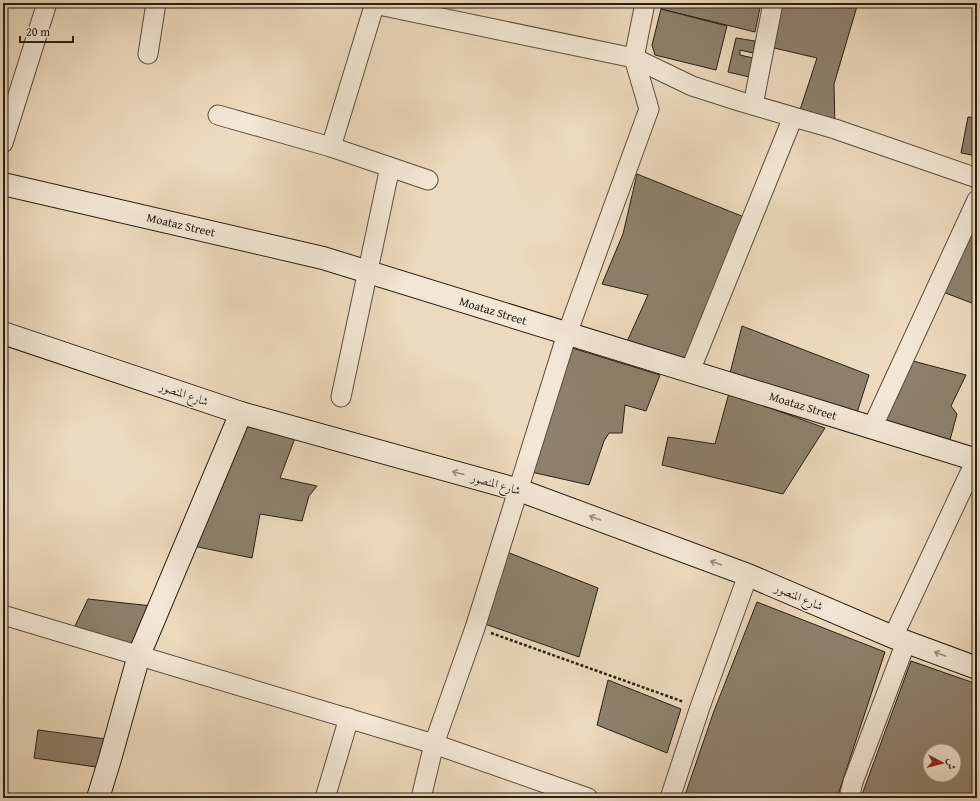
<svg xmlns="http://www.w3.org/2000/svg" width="980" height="801" viewBox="0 0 980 801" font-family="'Gentium Book Plus',Amiri,serif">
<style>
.building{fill:#8f806c;stroke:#292015;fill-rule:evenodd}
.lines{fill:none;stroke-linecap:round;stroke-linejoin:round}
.street-casing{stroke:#5a4e3f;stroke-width:21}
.secondary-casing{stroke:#292015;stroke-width:24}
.path{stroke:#292015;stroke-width:2.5;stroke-dasharray:3 2;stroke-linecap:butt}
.street{stroke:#f3e6d4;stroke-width:19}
.secondary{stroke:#f3e6d4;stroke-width:22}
.oneway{stroke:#988d7e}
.labels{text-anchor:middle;stroke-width:3;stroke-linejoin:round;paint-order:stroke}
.street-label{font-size:12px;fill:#292015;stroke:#f3e6d4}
</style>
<rect width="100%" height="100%" fill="#edd9bd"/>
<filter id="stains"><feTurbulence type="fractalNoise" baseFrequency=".005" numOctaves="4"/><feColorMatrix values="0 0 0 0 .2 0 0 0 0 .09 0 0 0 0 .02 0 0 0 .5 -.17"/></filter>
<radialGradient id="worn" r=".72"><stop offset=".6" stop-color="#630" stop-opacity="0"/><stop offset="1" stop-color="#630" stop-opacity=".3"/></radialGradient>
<g class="building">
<path d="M662,3H761L755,32L661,9Z"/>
<path d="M779,3H858L834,84L835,129L799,113L817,58L770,47Z"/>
<path d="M661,9L727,26L716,70L655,55L652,45Z"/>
<path d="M736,38L755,41L753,53L740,50V55L753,58L749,77L728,72Z"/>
<path d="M968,117L977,118V156L961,153Z"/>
<path d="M637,174L754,221L693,363L625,346L648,295L602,284L623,234Z"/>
<path d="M977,217V305L943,292Z"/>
<path d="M742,326L869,375L856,416L729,377Z"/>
<path d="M572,348L660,375L646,411L625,405L622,433H609L604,441L589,485L531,472Z"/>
<path d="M913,361L966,375L951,406L957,414L947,451L884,425Z"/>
<path d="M729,393L825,428L783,494L662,465L668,437L715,444Z"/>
<path d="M246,423L295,438L280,478L317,486L309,496L302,521L260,514L252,558L193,546Z"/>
<path d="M507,552L598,588L579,657L485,624Z"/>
<path d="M88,599L152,606L132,644L74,628Z"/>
<path d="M757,602L885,652L837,798H684L714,711Z"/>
<path d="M911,661L977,684V798H862L863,792ZM930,751H954V775H930Z"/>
<path d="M608,680L681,709L667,753L597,725Z"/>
<path d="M38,730L106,739L96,767L34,758Z"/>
</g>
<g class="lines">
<defs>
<g id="street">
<path d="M374,4L634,58L692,86L742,102L835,129L977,178"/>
<path d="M148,54L156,3"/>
<path d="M753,105L773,3"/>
<path d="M218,115L331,147L428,180"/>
<path d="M3,143L47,3"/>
<path d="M331,147L375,3"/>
<path d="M690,371L793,117"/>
<path d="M341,397L390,167"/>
<path d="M872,428L977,200"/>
<path d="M3,615L434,744L588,798"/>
<path d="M893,637L976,460"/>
<path d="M325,798L349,718"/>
<path d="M421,798L434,744L475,628L567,334L649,109L634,58L645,3"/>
<path d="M670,798L700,707L748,575"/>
<path d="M849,798L853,782L906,642"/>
</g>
<g id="secondary">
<path d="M3,184L323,258L977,460"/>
<path d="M3,333L241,413L519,490L748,575L893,637L977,668"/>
<path d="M98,798L110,759L139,655L241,413"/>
</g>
</defs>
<use href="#street" class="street-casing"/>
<use href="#secondary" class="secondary-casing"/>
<path class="path" d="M491,633L684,702"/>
<use href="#street" class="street"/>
<use href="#secondary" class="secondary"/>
</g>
<defs><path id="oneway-shaft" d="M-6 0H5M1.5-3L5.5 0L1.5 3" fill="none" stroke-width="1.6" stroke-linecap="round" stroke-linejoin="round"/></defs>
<g class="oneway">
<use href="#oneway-shaft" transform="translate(458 473) rotate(-165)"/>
<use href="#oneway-shaft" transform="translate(595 518) rotate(-160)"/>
<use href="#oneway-shaft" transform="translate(716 563) rotate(-160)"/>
<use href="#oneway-shaft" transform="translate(940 654) rotate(-160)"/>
</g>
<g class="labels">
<g class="street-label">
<text transform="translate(181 225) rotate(13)" y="4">Moataz Street</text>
<text transform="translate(493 311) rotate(17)" y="4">Moataz Street</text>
<text transform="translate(184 394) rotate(19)" y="4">شارع المنصور</text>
<text transform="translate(803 406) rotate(17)" y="4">Moataz Street</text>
<text transform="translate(496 484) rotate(16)" y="4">شارع المنصور</text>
<text transform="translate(799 597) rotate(23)" y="4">شارع المنصور</text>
</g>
</g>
<rect width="980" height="801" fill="none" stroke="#edd9bd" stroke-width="16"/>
<rect x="4" y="4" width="972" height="793" fill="none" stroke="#292015" stroke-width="2"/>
<rect x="8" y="8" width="964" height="785" fill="none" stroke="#292015"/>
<g transform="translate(942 763) rotate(97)"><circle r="19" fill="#f3e6d4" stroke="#a29788"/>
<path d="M0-3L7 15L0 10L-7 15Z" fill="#8f2418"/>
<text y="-6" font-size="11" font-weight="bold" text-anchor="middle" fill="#292015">ش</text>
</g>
<path d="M20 36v6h53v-6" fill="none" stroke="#292015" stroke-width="2"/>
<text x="26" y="36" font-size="12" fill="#292015" stroke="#f3e6d4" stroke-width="3" paint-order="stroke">20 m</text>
<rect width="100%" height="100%" filter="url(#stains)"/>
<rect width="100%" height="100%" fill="url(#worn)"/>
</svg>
